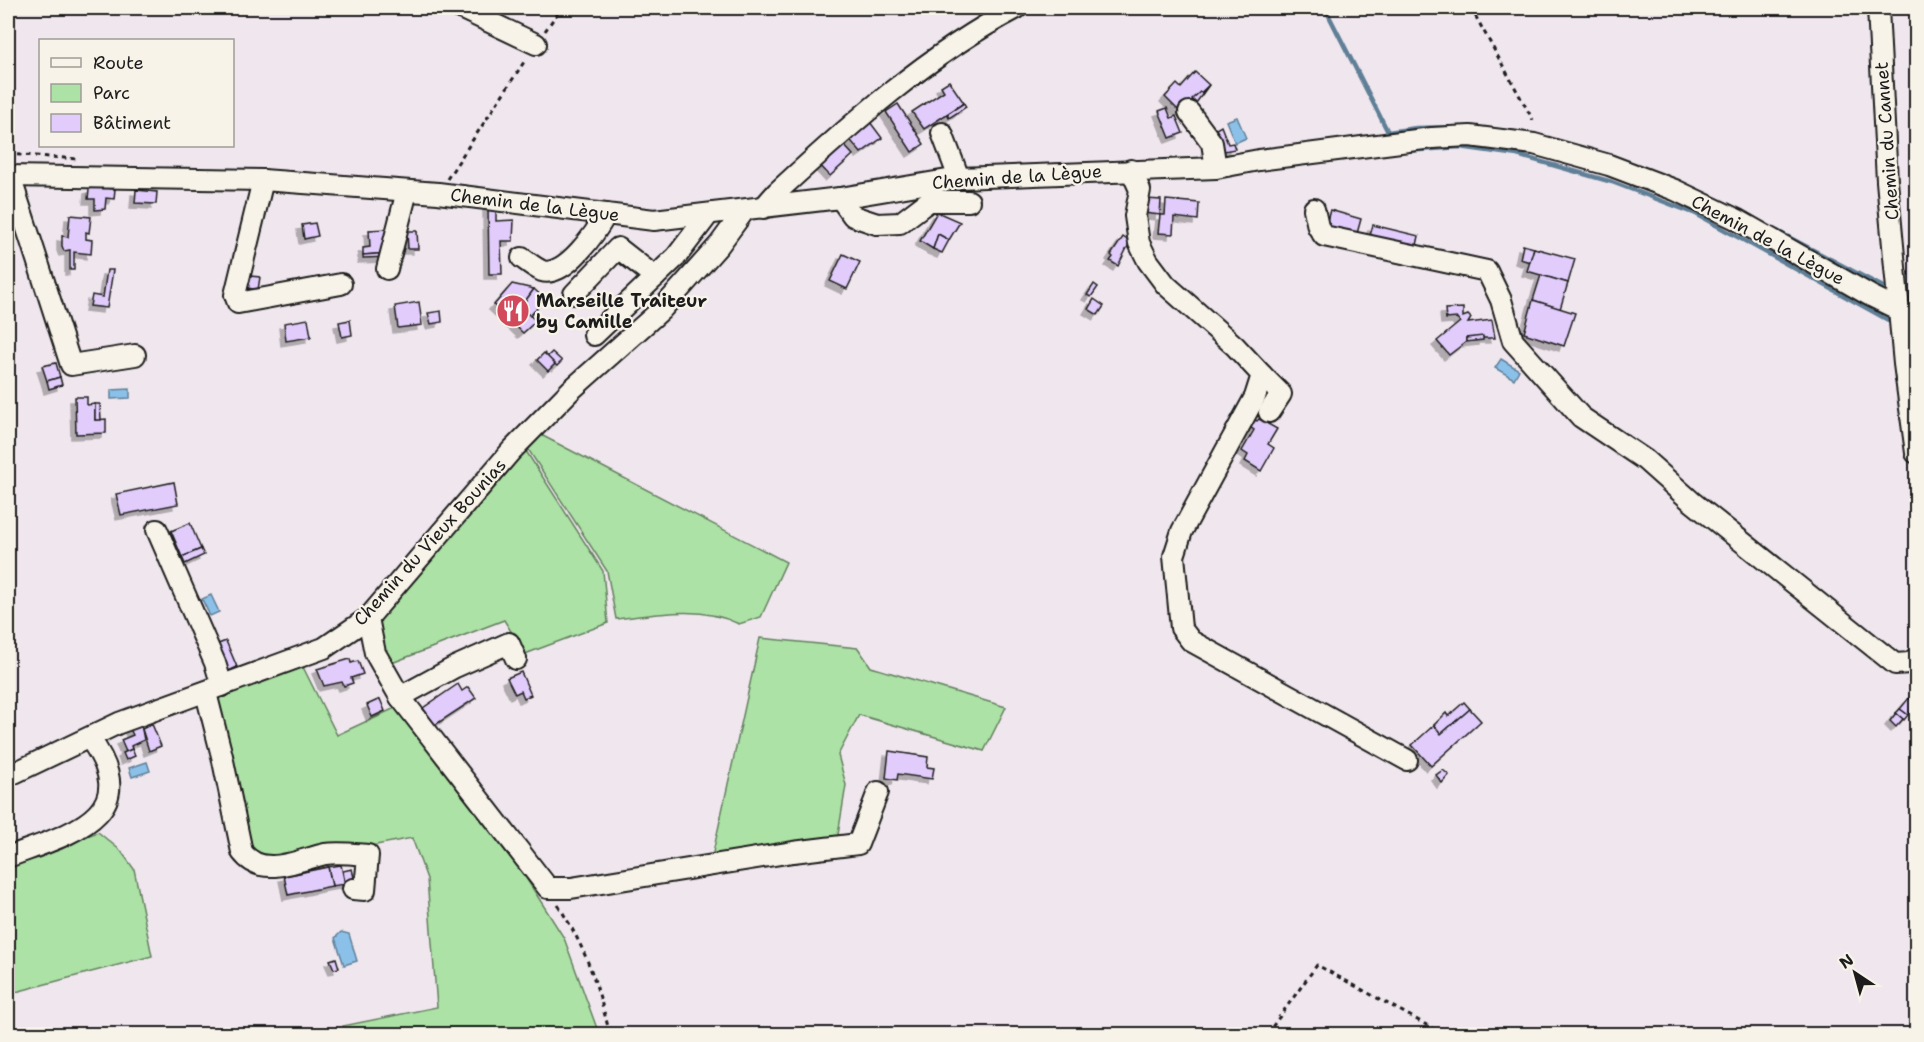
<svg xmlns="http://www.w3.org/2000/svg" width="1924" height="1042" viewBox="0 0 1924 1042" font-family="'Shantell Sans',sans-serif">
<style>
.green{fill:#ace2a5;stroke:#647f60;stroke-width:1.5}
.water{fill:#8bc1e9;stroke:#5f7f97;stroke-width:1.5}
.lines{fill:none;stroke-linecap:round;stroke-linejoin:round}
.stream{stroke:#5f7f97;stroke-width:4.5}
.building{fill:#e1ccfc;stroke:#1c1c1c;stroke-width:1.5;filter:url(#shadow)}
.minor-casing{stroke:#1c1c1c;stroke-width:24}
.path{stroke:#1c1c1c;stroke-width:3;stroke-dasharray:4.5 4.5;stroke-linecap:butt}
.minor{stroke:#f7f3e8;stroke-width:20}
.labels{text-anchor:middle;stroke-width:4.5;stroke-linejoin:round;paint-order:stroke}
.street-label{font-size:18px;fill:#1c1c1c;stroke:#f7f3e8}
.poi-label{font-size:18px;font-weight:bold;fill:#1c1c1c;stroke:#f7f3e8;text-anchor:start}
</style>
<defs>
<filter id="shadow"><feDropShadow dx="-5" dy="5" stdDeviation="0" flood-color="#0004"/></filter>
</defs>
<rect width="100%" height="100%" fill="#f0e7ee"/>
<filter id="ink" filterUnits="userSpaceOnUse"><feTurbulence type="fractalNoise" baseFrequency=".0167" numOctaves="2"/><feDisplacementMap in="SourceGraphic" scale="12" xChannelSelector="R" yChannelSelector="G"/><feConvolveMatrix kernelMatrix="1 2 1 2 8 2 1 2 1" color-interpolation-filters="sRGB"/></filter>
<g filter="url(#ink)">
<g class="green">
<path d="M541,435L786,562L761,617L739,624C701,605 657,614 616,619L607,571L526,446Z"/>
<path d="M524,448L603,571L608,623L525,654L504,620L389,664L379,652L375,617Z"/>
<path d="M760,638L858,648L871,667L1006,707L984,751L859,715L838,755L846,785L837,841L712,857Z"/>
<path d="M302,665L337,735L395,708L526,878L564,938L599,1034H345L343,1026L437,1007L427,879L412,838L371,846L258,858L243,829L214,697Z"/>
<path d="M98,832L121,851L134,869L152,956L8,994V865Z"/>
</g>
<g class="water">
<path d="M1237,117L1246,138L1235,143L1226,121Z"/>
<path d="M1501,359L1519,370L1514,379L1495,368Z"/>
<path d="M130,389V398L111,399V390Z"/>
<path d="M211,595L219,612L210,616L202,599Z"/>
<path d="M147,762L150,771L132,777L129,768Z"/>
<path d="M341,932L349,934L357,961L344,965L335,938Z"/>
</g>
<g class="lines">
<g class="stream">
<path d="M1325,8L1388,132L1416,128L1461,127"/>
<path d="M1509,131L1536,135"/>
<path d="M1406,151L1460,147L1517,155L1612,182L1696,214L1890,321"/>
<path d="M1777,231L1885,288"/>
<path d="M1909,300L1916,303"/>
</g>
</g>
<g class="building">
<path d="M1195,72L1209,85L1180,112L1165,97L1177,84L1181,88Z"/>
<path d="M949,81L964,103L924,129L912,112L944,91L941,86Z"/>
<path d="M1209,85L1196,103L1192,99L1200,92L1202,93Z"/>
<path d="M964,103L966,107L949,118L947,114Z"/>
<path d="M898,104L924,144L912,152L886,112Z"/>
<path d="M1167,108L1171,118L1176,116L1183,133L1170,138L1159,111Z"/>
<path d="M870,122L882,138L861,153L848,137Z"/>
<path d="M1221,126L1228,144L1233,143L1235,149L1224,151L1216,129Z"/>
<path d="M842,143L853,155L830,176L819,164Z"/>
<path d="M95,187L115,189L114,199L106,198L105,209L95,210V199H88L89,189Z"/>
<path d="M136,190L157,192L156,204L135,203Z"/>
<path d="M1146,199L1161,200L1160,215L1144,213Z"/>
<path d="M1166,200L1199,203L1198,220L1174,217L1173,234L1158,233L1160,215H1165Z"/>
<path d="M488,206L496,207V221L514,220L513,241H501L502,274H489Z"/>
<path d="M1330,210L1361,219L1356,237L1325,228Z"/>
<path d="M937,212L960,222L949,240L938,234L933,249L920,241Z"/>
<path d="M70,215L91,217L89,233L86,232V239L92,240L91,254L74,252V270H70V250L64,251L62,246V236L68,237Z"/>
<path d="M315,223L318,236L304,239L302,225Z"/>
<path d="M1373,225L1419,236L1416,250L1369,239Z"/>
<path d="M387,229L390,253L363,255V248L370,247L369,230Z"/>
<path d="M407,231H417L418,249H408Z"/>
<path d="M938,234L949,240L942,253L933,249Z"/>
<path d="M1123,237L1130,242L1118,266L1110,261L1113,257L1111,255Z"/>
<path d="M1523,245L1534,248L1530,262L1520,259Z"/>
<path d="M1534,248L1575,259L1568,283L1527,271Z"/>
<path d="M390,253V257L363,258V255Z"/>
<path d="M843,254L860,262L847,289L830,281Z"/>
<path d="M107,270H113L107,308L90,306L92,295L103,297Z"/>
<path d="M1541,275L1568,283L1560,309L1533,300Z"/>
<path d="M250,276L260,277L258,290L248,288Z"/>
<path d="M512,284L534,289L521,307L536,321L523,333L494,305Z"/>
<path d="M1094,284L1098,287L1091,297L1087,295Z"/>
<path d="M534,289L545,299L530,316L521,307Z"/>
<path d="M1094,299L1104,306L1098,315L1088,309Z"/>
<path d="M1533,300L1575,313L1564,346L1524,333Z"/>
<path d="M419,302L422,325L398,328L395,306Z"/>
<path d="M1463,308V317L1468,315L1471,318L1468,323L1492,320L1495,338H1466V342L1449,355L1437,341L1460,322L1457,318L1446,319L1445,309Z"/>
<path d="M441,311L442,322L431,324L428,313Z"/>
<path d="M308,319L311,337L286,341L284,323Z"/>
<path d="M350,320L352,335L342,337L339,322Z"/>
<path d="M1483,336V340L1466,342V338Z"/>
<path d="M552,352L562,361L557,366L547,357Z"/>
<path d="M544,353L555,364L548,371L537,360Z"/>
<path d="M56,363L60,377L47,381L42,366Z"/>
<path d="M60,377L62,385L49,389L47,381Z"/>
<path d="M75,397H87V405L95,404V420L106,419V433L76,434Z"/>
<path d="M95,404H100L101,420H95Z"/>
<path d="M1259,419L1277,429L1268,444L1274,448L1261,471L1245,461L1248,455L1242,451L1254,430L1250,427L1254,420L1257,421Z"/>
<path d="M174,482L178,504L121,515L116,494Z"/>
<path d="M190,523L201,549L182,557L171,531Z"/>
<path d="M201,549L204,555L185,564L182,557Z"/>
<path d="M226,641L237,667L225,673L213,646Z"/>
<path d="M350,659L351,663L358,661L363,674L351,678L353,683L344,686L342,682L324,686L317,669Z"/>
<path d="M521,672L531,695L524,698L521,691L515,694L507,678Z"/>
<path d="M458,684L462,691L468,687L476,698L435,725L423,708Z"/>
<path d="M1909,698L1916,705L1908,715L1900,709Z"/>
<path d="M380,699L385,711L372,717L367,705Z"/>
<path d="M1464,702L1470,709L1441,734L1434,725L1446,713L1448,716Z"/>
<path d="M1470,709L1481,721L1431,766L1412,745L1434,725L1441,734Z"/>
<path d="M1900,709L1908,715L1904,720L1896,713Z"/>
<path d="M1896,713L1903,719L1896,727L1890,721Z"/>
<path d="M141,724L144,740L131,746L132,749L126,752L121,740L133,735L130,729Z"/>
<path d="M152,724L161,746L149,751L142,729Z"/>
<path d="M132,749L135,756L126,760L123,753Z"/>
<path d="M889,751L928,757L927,767L934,768L932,779L898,774L897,780L886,778Z"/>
<path d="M1443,770L1449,775L1442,783L1436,775Z"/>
<path d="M341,865L345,884L332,886L328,867Z"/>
<path d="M328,867L332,886L288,895L284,876Z"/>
<path d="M352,869L355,882L345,884L343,871Z"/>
<path d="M336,958L339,968L334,969L330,960Z"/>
</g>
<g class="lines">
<defs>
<g id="minor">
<path d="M460,8L536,44"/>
<path d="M1878,8L1887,181L1904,364L1916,453"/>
<path d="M1189,112L1212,143L1216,168"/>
<path d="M942,133L959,178"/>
<path d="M1131,170L1140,190L1135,216L1139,243L1148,261L1166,285L1235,346L1262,375L1255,397L1182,531L1174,556L1181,628L1191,641L1407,760"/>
<path d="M8,176L263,180L438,193L654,220L840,198L959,178L1216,168L1259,160L1432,138L1470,136L1534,144L1609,165L1675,190L1736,219L1871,296L1916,318"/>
<path d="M10,176L71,365L135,355"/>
<path d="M263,180L235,295L238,303L341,284"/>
<path d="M840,198L853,216L877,224L900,223L929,201H969"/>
<path d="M763,208L777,192C852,123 927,55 1017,8"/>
<path d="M1314,209L1318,227L1324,236L1487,271L1501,300L1513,341L1581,417L1645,460L1691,501L1895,664L1910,663L1916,658"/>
<path d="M522,258C528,262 535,268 542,271C565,278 597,231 606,214"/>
<path d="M387,269L407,191"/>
<path d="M574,294L618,248L655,277"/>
<path d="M594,335L676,257L708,215"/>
<path d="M1262,375L1281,394L1269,412"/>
<path d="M157,530L215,663L222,686"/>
<path d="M368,618L375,653L400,697L455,667L509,643L516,659"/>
<path d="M206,693L222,756L242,852C262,879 298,860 325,854C339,852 355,854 368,855L365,890L353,889"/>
<path d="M400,697L548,888H571L793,852L858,844L878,792"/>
<path d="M8,776L119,723L324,648L368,618L511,451L571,390L661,310L719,245L744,211"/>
<path d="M8,857C65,835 147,817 90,739"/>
</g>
</defs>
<use href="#minor" class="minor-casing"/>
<g class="path">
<path d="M1471,8L1533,120"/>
<path d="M545,31L561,8"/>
<path d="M8,154L78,159"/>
<path d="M447,179L526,59"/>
<path d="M558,905C588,952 596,982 610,1034"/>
<path d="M1267,1034L1317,965L1443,1034"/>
</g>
<use href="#minor" class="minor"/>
</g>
</g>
<defs>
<symbol id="restaurant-disc" viewBox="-11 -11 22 22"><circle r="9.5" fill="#d1495b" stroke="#f7f3e8"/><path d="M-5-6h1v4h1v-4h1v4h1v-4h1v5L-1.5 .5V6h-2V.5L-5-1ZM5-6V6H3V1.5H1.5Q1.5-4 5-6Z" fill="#fff"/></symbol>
</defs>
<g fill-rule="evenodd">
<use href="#restaurant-disc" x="494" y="292" width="38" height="38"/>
</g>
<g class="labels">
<g class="street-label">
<text transform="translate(1887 141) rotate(-94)" y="6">Chemin du Cannet</text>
<text transform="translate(1017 177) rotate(-4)" y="6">Chemin de la Lègue</text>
<text transform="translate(535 205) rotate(7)" y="6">Chemin de la Lègue</text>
<text transform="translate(1768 240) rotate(28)" y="6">Chemin de la Lègue</text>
<text transform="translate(430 542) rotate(-48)" y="6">Chemin du Vieux Bounias</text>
</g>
<g class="poi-label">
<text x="536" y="307">Marseille Traiteur<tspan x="536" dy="21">by Camille</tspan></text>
</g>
</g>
<rect width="1924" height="1042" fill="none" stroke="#f7f3e8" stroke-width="30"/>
<rect x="15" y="15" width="1894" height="1012" fill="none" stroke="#1c1c1c" stroke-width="2" filter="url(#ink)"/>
<rect x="39" y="39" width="195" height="108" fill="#f7f3e8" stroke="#9f9d96" stroke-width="1.5"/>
<rect x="51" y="58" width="30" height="9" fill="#f7f3e8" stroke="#9f9d96" stroke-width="1.5"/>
<text x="93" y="69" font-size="18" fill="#1c1c1c">Route</text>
<rect x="51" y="84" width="30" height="18" fill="#ace2a5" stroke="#9f9d96" stroke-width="1.5"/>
<text x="93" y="99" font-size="18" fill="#1c1c1c">Parc</text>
<rect x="51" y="114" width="30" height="18" fill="#e1ccfc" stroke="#9f9d96" stroke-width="1.5"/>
<text x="93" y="129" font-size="18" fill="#1c1c1c">Bâtiment</text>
<g transform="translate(1855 973) rotate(324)" stroke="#f7f3e8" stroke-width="4.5" paint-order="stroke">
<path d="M0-4.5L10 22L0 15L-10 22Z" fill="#1c1c1c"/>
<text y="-9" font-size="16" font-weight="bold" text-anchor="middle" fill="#1c1c1c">N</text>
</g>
</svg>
